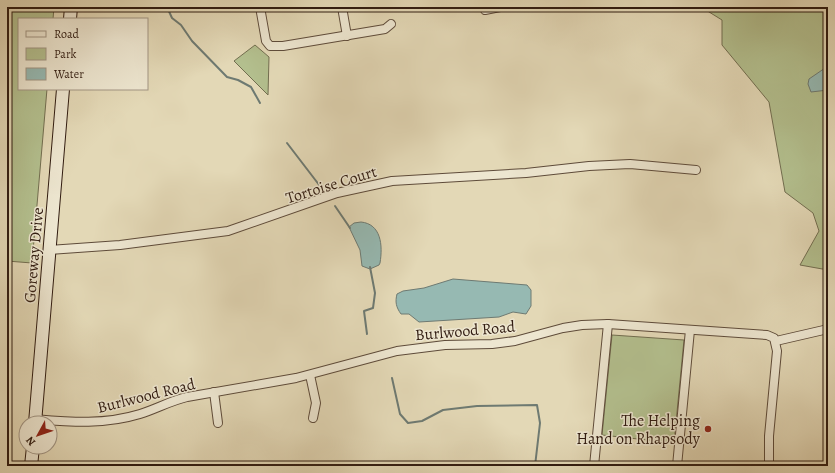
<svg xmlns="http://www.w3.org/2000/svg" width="835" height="473" viewBox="0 0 835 473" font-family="Alegreya,serif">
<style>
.green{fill:#b3bf8e;stroke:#726e50}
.water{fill:#96b9b2;stroke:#6e7a72}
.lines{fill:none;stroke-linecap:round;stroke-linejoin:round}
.stream{stroke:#6e7a72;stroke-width:2}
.street-casing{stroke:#5e4b3a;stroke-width:10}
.secondary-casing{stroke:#311c11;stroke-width:14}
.street{stroke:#ede6d0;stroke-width:8}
.secondary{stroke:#ede6d0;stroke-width:12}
.poi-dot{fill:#8f2418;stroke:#ede6d0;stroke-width:1.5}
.labels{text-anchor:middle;stroke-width:3;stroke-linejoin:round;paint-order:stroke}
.street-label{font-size:16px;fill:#311c11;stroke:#ede6d0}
.poi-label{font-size:16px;fill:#311c11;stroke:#ede6d0;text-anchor:end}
</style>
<rect width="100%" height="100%" fill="#e3d8b6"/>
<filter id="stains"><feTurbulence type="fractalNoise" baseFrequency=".005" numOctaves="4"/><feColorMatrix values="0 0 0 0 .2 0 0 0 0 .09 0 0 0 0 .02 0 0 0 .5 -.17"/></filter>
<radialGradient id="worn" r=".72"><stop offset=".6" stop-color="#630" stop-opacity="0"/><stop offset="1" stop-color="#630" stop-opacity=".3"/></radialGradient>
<g class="green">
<path d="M7,7H54L53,19H19V89H47L32,263L7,261Z"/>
<path d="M701,7H828V270L800,265L819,231L813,213L785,192L769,102L722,45V20Z"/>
<path d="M255,45L269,57L268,95L234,61Z"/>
<path d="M612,335L684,340L674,443L602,435Z"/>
</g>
<g class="water">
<path d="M828,66V90L811,92L808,84L809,79Z"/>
<path d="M361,222C381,224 383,245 380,263L379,265L370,269L362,266L360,250L349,227L354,223Z"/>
<path d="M453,279L527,285L531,290V306L526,314L513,312L499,317L419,322L409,314H401C396,307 395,302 397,294L403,291L424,288Z"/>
</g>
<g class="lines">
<g class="stream">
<path d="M167,7L172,18L181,25L192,41L227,77L238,80L251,87L260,103"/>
<path d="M287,143L323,190"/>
<path d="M335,206L350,228"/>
<path d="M367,334L364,311L373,308L375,293L370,267"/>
<path d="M392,378L400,414L408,423L422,421L443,410L477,406L537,405L540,423L535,466"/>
</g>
<defs>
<g id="street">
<path d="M260,7L266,41L270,46H283L385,29L391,24"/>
<path d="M342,7L347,36"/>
<path d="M485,10L500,7"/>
<path d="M49,250L120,245L228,231L337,193L392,181L526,173L589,166L630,164L696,170"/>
<path d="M776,341L828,329"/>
<path d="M310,375L316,403L313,418"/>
<path d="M214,392L218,423"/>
<path d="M35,419C71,422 104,425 140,414C156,409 170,401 187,397L296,378L397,351L445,345L492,344L515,341L563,328L582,325L608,324L767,335L774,338L777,351L769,436V466"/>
<path d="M594,466L608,324"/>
<path d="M677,466L690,330"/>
</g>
<g id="secondary">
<path d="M70,19L71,7"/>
<path d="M35,423L63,89"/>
<path d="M31,466L33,447"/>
</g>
</defs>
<use href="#street" class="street-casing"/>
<use href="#secondary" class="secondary-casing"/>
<use href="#street" class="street"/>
<use href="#secondary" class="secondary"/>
</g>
<circle class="poi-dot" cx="708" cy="429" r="4"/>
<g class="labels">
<g class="street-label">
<text transform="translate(331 184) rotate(-17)" y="6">Tortoise Court</text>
<text transform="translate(33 255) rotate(-85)" y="6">Goreway Drive</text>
<text transform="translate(465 330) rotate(-5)" y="6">Burlwood Road</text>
<text transform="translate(146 395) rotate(-14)" y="6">Burlwood Road</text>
</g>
<g class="poi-label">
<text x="700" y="426">The Helping<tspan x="700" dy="18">Hand on Rhapsody</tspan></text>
</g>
</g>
<rect width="835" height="473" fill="none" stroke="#e3d8b6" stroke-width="24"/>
<rect x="8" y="8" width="819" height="457" fill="none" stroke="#311c11" stroke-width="2"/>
<rect x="12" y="12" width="811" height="449" fill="none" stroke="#311c11"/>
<rect x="18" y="18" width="130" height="72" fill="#ede6d0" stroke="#a29584"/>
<rect x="26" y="31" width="20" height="6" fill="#ede6d0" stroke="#a29584"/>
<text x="54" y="38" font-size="12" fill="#311c11">Road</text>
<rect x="26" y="48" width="20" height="12" fill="#b3bf8e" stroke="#a29584"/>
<text x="54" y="58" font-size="12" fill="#311c11">Park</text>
<rect x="26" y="68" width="20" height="12" fill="#96b9b2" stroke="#a29584"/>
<text x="54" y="78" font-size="12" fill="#311c11">Water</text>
<g transform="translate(38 435) rotate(230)"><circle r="19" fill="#ede6d0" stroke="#a29584"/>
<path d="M0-3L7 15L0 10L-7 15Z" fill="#8f2418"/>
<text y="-6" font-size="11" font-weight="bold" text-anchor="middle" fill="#311c11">N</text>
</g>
<rect width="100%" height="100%" filter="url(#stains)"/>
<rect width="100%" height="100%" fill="url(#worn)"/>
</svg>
